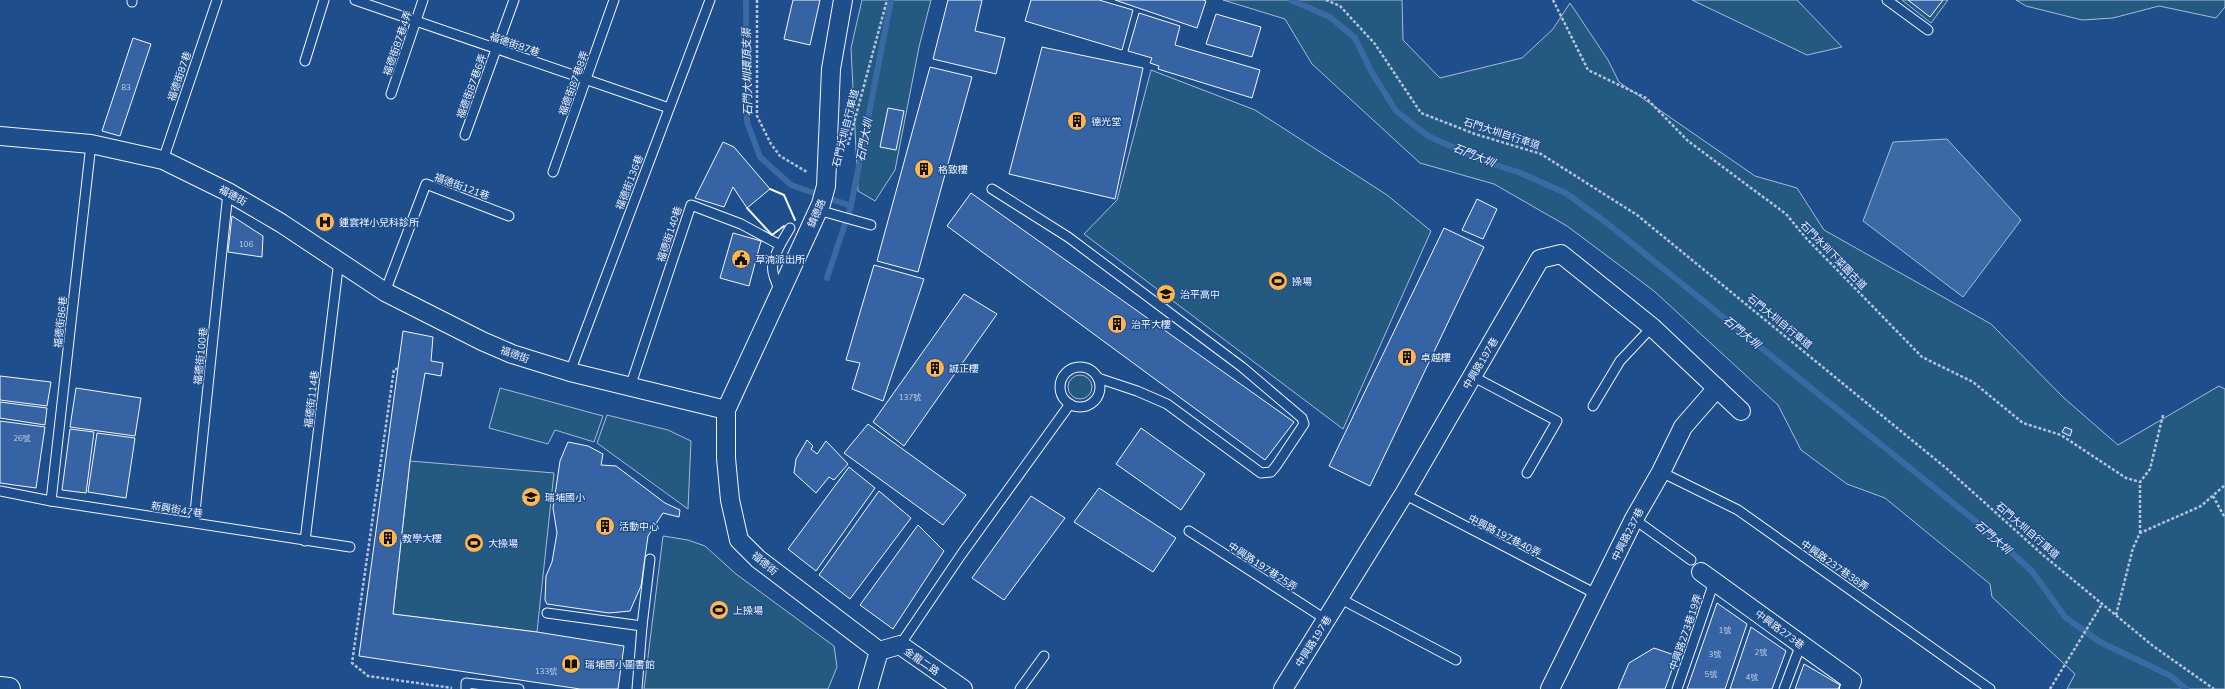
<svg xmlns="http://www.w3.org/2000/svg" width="2225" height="689" viewBox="0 0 2225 689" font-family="Mulish,'Noto Sans TC',sans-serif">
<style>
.green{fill:#245a82;stroke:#a8bbd7}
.water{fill:#3b69a3;stroke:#a8bbd7}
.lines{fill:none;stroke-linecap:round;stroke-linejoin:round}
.stream{stroke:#3b69a3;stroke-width:6}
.building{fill:#3563a3;stroke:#f2f6ff}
.service-casing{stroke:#f2f6ff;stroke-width:11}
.minor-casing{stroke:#f2f6ff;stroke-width:20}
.tertiary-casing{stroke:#f2f6ff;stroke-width:24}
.path{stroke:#b3c4dc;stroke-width:2.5;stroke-dasharray:3 2;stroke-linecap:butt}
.service{stroke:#1f4e8c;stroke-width:9}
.minor{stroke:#1f4e8c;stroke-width:18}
.tertiary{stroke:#1f4e8c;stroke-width:22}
.wall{stroke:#f2f6ff;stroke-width:2}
.labels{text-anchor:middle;stroke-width:3;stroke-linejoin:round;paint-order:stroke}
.number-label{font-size:8px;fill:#c3d1e8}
.street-label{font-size:10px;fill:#f2f6ff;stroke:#1f4e8c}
.poi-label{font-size:10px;fill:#f2f6ff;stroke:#1f4e8c;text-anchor:start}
.water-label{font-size:11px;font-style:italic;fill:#f2f6ff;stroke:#1f4e8c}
</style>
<rect width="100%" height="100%" fill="#1f4e8c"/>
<g class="green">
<path d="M862,0H931L919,47L895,170L875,201L858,191L851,48Z"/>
<path d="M1223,0H1402L1403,40L1440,78L1522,58L1553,29L1570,3L1608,60L1619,82L1755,176L1797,188L1824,230L1991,324L2064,398L2118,445L2219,386L2225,389V689H2067L2075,674L1992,597L1990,584L1885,498L1847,484L1801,450L1778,405L1654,291L1567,226L1494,184L1420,163L1312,64L1285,19Z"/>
<path d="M1692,0H1797L1842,47L1807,55Z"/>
<path d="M1902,0H1948L1931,23Z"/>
<path d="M2016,0H2225V7L2216,18L2159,6L2113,18L2082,20L2026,6Z"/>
<path d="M1151,70L1255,110L1387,195L1431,231L1343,429L1084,234L1117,200Z"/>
<circle cx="1080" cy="387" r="12"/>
<path d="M500,388L603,416L594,442L555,430L548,444L489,428Z"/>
<path d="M607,415L668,430L691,441L688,509L597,443Z"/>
<path d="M410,461L554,473L537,632L393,614Z"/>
<path d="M663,536L688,540L705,546L736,574L834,646L837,667L828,689H644Z"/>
</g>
<path class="water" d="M1947,139L2021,220L1963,297L1863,221L1893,142Z"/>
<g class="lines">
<g class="stream">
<path d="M746,0L747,122L760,157L791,185L851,206"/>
<path d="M1291,0L1330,17L1355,38L1371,71L1396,111L1428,136L1483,161L1518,172L1566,193L1608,224L1978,523L2032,571L2065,617L2100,642L2171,676L2186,689"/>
<path d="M827,278L851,206L891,0"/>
</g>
</g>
<g class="building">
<path d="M793,0H820L810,45L784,39Z"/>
<path d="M948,0H982L975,31L1005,38L996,74L933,59Z"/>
<path d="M1031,0H1099L1133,10L1122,50L1025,21Z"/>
<path d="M1115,0H1203L1206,1L1197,28Z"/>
<path d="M1908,0H1943L1930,17Z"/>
<path d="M1139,13L1180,26L1175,45L1260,70L1252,98L1158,69L1159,66L1150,63L1152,58L1128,51Z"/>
<path d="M1216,14L1261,27L1252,57L1206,44Z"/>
<path d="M133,38L151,44L120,136L102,131Z"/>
<path d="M1042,47L1143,68L1115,199L1009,174Z"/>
<path d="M930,67L972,77L918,272L877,261Z"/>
<path d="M888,108L904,111L896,150L880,147Z"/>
<path d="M723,142L734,147L770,189L747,208L733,187L724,207L695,198Z"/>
<path d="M971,193L1294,422L1265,460L947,226Z"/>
<path d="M1477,199L1497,209L1483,239L1462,230Z"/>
<path d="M232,216L263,236L262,257L228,252Z"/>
<path d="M1444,228L1484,247L1370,486L1329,466Z"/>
<path d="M733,233L761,241L749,286L720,278Z"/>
<path d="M874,265L924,279L883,401L852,389L860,363L846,360Z"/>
<path d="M964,294L997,314L904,446L873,422Z"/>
<path d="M403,331L433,337L431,361L443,363L441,376L425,373L410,461L393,614L537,632L624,646L618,689H580L359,656Z"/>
<path d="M0,376L51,382L47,406L0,400Z"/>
<path d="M76,388L141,398L135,436L70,427Z"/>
<path d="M0,402L47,408L45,425L0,418Z"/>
<path d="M0,421L45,427L36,488L0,483Z"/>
<path d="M868,424L966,495L943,525L844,453Z"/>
<path d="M2065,427L2072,430L2070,436L2062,432Z"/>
<path d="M1141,428L1205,474L1181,510L1116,464Z"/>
<path d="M70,429L94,432L86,493L62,490Z"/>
<path d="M97,433L135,438L126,498L88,492Z"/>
<path d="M807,440L813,446L811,449L817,454L826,441L848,464L834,480L829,477L816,493L794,473L796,459Z"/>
<path d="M568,442L588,446L603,454L601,465L616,466L665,503L680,510L679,517L663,513L648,536L641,586L630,611L609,613L547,604L545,600L546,576L552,562L557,533L553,508L560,461Z"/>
<path d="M849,467L875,488L816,571L788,549Z"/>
<path d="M1099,488L1176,538L1153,572L1074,522Z"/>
<path d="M879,491L911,518L850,599L819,575Z"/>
<path d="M1031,496L1065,518L1004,600L972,578Z"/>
<path d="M918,525L944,551L893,629L860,605Z"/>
<path d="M1717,603L1747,624L1725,689H1687Z"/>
<path d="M1751,627L1786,651L1772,689H1730Z"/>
<path d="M1654,648L1677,656L1665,689H1618L1629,663Z"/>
<path d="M1804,664L1840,685L1838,689H1795Z"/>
</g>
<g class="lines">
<defs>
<g id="service">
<path d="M355,0L669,108"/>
<path d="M1887,0L1928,30"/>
<path d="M132,2V0"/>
<path d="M305,61L324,0"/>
<path d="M391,94L423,0"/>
<path d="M465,135L514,0"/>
<path d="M163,160L217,0"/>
<path d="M553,172L614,0"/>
<path d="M992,189L1068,237L1242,367L1302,418L1304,424L1276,466L1271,472L1261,473L1167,404L1137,391L1098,378"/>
<path d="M818,210L871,225"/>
<path d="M780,245L790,228"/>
<path d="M385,292L426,184L509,216"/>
<circle cx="1080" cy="387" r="20"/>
<path d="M570,372L710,0"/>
<path d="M1472,376L1557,421L1527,473"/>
<path d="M630,387L691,205L741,224L780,245C770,266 770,270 780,291"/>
<path d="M1593,406L1620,361L1652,327"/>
<path d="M1661,472L1738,510L1990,689"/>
<path d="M0,491L51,501L350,547"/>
<path d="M1404,494L1596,594"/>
<path d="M51,501L91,144"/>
<path d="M1634,519L1691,560"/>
<path d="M194,522L228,192"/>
<path d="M1189,531L1325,619"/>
<path d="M305,541L339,260"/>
<path d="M1339,598L1456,660"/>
<path d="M547,613L642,626L637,689"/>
<path d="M642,626L650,559"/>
<path d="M900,645L961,555L1070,404"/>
<path d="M466,689V683L519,689"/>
<path d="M1020,689L1044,656"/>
<path d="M1677,689L1714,582"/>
<path d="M1784,689L1801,644"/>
</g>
<g id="minor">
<path d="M0,136L91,144L163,160L228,192L281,223L385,292L482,341L512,354L570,372L726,410V458L730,500L739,540L758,559L879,651L868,689"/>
<path d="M726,410L821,204L826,186L831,69L843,0"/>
<path d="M1701,572L1852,681L1849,689"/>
<path d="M879,651L900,645L963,689"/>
<path d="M1283,689L1404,494L1540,259L1561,254L1652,327L1741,411"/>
<path d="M1550,689L1634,519L1661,472L1683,427L1717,388"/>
</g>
<path id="tertiary" d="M0,688L9,689"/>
</defs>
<use href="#service" class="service-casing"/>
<use href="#minor" class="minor-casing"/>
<use href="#tertiary" class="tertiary-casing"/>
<g class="path">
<path d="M757,0V116L771,144L780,156L807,172"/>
<path d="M1326,0L1340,6L1375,44L1421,113L1475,134L1541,154L1637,215L1946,468L2043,555L2153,646L2214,689"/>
<path d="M1553,0L1588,70L1646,98L1688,141L1786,214L1806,238L1922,357L1973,382L2023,423L2061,435L2126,478L2140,482"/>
<path d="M848,145L887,0"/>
<path d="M398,369H394L352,663L368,676L452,688"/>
<path d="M2213,496L2225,518"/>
<path d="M2140,533V482L2150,469L2163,415"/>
<path d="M2116,615L2133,548L2140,533L2201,506L2225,485"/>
<path d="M2050,689L2102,604"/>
</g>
<use href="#service" class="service"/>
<use href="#minor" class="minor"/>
<use href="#tertiary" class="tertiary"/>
<g class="wall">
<path d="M770,189L784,195L795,220"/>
<path d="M747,208L772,235L784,226"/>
</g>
</g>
<defs>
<symbol id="building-disc" viewBox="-11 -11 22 22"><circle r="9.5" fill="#ffb74d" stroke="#1f4e8c"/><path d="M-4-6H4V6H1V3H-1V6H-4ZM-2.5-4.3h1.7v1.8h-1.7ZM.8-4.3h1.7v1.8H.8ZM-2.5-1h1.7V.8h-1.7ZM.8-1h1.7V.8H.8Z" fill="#111"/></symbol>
<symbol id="hospital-disc" viewBox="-11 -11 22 22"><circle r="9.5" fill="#ffb74d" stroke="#1f4e8c"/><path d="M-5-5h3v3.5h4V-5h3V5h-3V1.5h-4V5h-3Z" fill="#111"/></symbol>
<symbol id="civic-disc" viewBox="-11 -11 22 22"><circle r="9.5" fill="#ffb74d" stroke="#1f4e8c"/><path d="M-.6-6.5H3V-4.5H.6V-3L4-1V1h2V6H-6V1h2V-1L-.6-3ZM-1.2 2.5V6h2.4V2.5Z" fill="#111"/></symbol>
<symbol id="stadium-disc" viewBox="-11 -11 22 22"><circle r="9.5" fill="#ffb74d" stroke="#1f4e8c"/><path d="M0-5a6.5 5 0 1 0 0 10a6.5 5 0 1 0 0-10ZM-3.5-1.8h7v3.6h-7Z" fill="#111"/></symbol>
<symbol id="school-disc" viewBox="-11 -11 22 22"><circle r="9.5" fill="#ffb74d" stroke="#1f4e8c"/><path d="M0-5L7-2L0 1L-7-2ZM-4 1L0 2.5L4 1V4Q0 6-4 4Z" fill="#111"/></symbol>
<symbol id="library-disc" viewBox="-11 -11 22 22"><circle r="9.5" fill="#ffb74d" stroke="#1f4e8c"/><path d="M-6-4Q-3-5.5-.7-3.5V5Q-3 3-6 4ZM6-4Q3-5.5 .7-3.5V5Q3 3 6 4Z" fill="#111"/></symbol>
</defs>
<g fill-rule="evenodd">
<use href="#building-disc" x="1066" y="110" width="22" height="22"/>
<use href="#building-disc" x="913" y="158" width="22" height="22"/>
<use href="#hospital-disc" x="314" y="211" width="22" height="22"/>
<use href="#civic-disc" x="730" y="248" width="22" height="22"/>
<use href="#stadium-disc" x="1267" y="270" width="22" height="22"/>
<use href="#school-disc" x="1155" y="283" width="22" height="22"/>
<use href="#building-disc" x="1106" y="313" width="22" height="22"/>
<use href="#building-disc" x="1396" y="346" width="22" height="22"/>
<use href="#building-disc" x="924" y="357" width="22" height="22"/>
<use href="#school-disc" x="520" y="486" width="22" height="22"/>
<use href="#building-disc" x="594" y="515" width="22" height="22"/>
<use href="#building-disc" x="377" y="527" width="22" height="22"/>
<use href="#stadium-disc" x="463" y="532" width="22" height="22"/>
<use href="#stadium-disc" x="708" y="599" width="22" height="22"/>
<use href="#library-disc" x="560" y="653" width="22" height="22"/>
</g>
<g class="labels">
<g class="number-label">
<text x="126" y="90">83</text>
<text x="246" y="247">106</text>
<text x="910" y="400">137號</text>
<text x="22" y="441">26號</text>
<text x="1725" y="633">1號</text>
<text x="1761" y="655">2號</text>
<text x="1715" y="657">3號</text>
<text x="546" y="674">133號</text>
<text x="1711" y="677">5號</text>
<text x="1752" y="680">4號</text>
</g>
<g class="street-label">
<text transform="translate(397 43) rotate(-71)" y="4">福德街87巷4弄</text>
<text transform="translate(515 44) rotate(19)" y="4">福德街87巷</text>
<text transform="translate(179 76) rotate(-71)" y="4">福德街87巷</text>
<text transform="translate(573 83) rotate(-70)" y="4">福德街87巷8弄</text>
<text transform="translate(471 86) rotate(-70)" y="4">福德街87巷6弄</text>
<text transform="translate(845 128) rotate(-76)" y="4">石門大圳自行車道</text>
<text transform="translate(1502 133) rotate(18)" y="4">石門大圳自行車道</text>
<text transform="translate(629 182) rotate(-69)" y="4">福德街136巷</text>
<text transform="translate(462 186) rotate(20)" y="4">福德街121巷</text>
<text transform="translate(233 195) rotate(29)" y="4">福德街</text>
<text transform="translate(816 213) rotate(-67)" y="4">鎮德路</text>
<text transform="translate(669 234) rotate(-72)" y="4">福德街140巷</text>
<text transform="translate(1834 255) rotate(46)" y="4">石門水圳下菜園古道</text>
<text transform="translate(1780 321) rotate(39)" y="4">石門大圳自行車道</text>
<text transform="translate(60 322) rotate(-84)" y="4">福德街86巷</text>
<text transform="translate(515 354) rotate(20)" y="4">福德街</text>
<text transform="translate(200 356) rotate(-84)" y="4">福德街100巷</text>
<text transform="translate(1480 363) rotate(-59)" y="4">中興路197巷</text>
<text transform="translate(311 399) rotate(-83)" y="4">福德街114巷</text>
<text transform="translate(177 509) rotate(9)" y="4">新興街47巷</text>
<text transform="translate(2028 530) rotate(41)" y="4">石門大圳自行車道</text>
<text transform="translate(1627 534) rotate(-63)" y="4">中興路237巷</text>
<text transform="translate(1505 535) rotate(27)" y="4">中興路197巷40弄</text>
<text transform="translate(765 563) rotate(40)" y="4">福德街</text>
<text transform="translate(1835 565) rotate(35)" y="4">中興路237巷38弄</text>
<text transform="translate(1263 566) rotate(33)" y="4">中興路197巷25弄</text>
<text transform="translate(1780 629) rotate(36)" y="4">中興路273巷</text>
<text transform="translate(1685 632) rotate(-71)" y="4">中興路273巷19弄</text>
<text transform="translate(1313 641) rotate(-58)" y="4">中興路197巷</text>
<text transform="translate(922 661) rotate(35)" y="4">金龍二路</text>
</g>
<g class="poi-label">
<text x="1091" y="125">德光堂</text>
<text x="938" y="173">格致樓</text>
<text x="339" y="226">鍾雲祥小兒科診所</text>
<text x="755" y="263">草湳派出所</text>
<text x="1292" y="285">操場</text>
<text x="1180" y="298">治平高中</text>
<text x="1131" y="328">治平大樓</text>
<text x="1421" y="361">卓越樓</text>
<text x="949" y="372">誠正樓</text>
<text x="545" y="501">瑞埔國小</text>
<text x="619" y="530">活動中心</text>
<text x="402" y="542">教學大樓</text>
<text x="488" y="547">大操場</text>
<text x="733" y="614">上操場</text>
<text x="585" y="668">瑞埔國小圖書館</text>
</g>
<g class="water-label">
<text transform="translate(747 72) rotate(-91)" y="4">石門大圳環頂支渠</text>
<text transform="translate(864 140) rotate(-79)" y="4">石門大圳</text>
<text transform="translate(1474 155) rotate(22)" y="4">石門大圳</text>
<text transform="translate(1742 332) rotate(39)" y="4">石門大圳</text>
<text transform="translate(1993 537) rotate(41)" y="4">石門大圳</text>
</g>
</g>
</svg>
